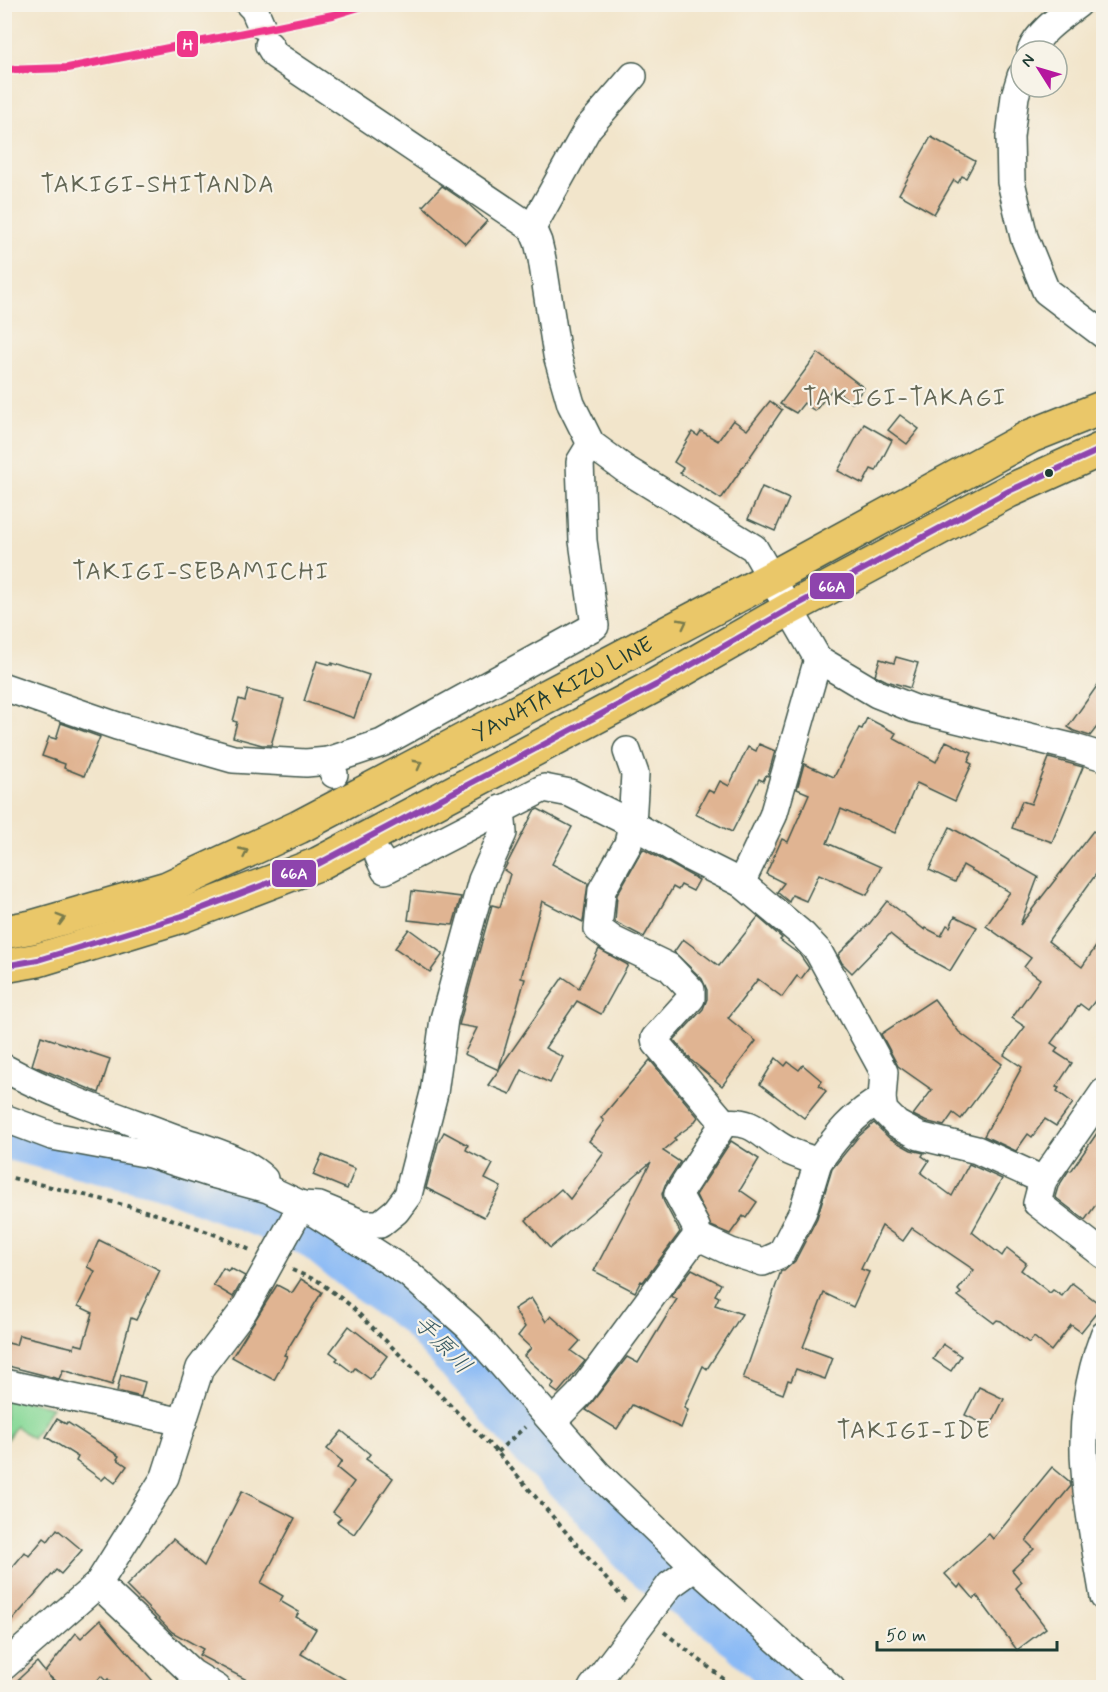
<svg xmlns="http://www.w3.org/2000/svg" width="1108" height="1692" viewBox="0 0 1108 1692" font-family="Mynerve,'Klee One',sans-serif">
<style>
.green{fill:#89d999;stroke:#548b66;stroke-width:1.5}
.lines{fill:none;stroke-linecap:round;stroke-linejoin:round}
.river{stroke:#8abaf5;stroke-width:44}
.building{fill:#e0b492}
.minor-tunnel{stroke:#c8c3ad;stroke-width:27;stroke-dasharray:27 14;stroke-linecap:butt}
.minor-casing{stroke:#3f564b;stroke-width:30}
.primary-casing{stroke:#3f564b;stroke-width:36}
.path{stroke:#3f564b;stroke-width:4;stroke-dasharray:4.5 4.5;stroke-linecap:butt}
.minor{stroke:#fff;stroke-width:27}
.primary{stroke:#eac769;stroke-width:33}
.bus-1-casing{stroke:#f7f3e8;stroke-width:10}
.bus-1{stroke:#8e44ad;stroke-width:6}
.rail-1-casing{stroke:#f7f3e8;stroke-width:12}
.rail-1{stroke:#ee3689;stroke-width:8}
.oneway{stroke:#7a7b4c}
.bus-dot{fill:#1f3d34;stroke:#f7f3e8;stroke-width:2}
.labels{text-anchor:middle;stroke-width:4.5;stroke-linejoin:round;paint-order:stroke}
.street-label{font-size:22px;fill:#1f3d34;stroke:#f7f3e8}
.neighbourhood-label{font-size:24px;letter-spacing:1.5px;fill:#636755;stroke:#f7f3e8}
.water-label{font-size:24px;font-style:italic;fill:#3a5c64;stroke:#f7f3e8}
.line-badge{stroke:#f7f3e8;stroke-width:2}
.badge-label{font-size:16px;text-anchor:middle;font-weight:bold;fill:#fff}
</style>
<rect width="100%" height="100%" fill="#f7f3e8"/>
<filter id="ink" filterUnits="userSpaceOnUse"><feTurbulence type="fractalNoise" baseFrequency=".0167" numOctaves="2"/><feDisplacementMap in="SourceGraphic" scale="12" xChannelSelector="R" yChannelSelector="G"/><feConvolveMatrix kernelMatrix="1 2 1 2 8 2 1 2 1" color-interpolation-filters="sRGB"/></filter>
<filter id="wash" filterUnits="userSpaceOnUse"><feTurbulence type="fractalNoise" baseFrequency=".008" numOctaves="4" result="noise"/><feDisplacementMap in="SourceGraphic" scale="24" xChannelSelector="R" yChannelSelector="G"/><feGaussianBlur stdDeviation="1.35" result="paint"/><feColorMatrix in="noise" values="0 0 0 0 0 0 0 0 0 0 0 0 0 0 0 0 0 1.4 0 .05"/><feComposite in="paint" operator="in"/></filter>
<g filter="url(#wash)">
<rect width="100%" height="100%" fill="#f2e5cb"/>
<path class="green" d="M5,1396L52,1407L32,1439L16,1426L5,1442Z"/>
<g class="lines">
<path class="river" d="M4,1137L158,1175L311,1235L369,1282L415,1314L489,1394L533,1448L591,1504L629,1550L670,1586L722,1622L795,1688"/>
</g>
<g id="blocks">
<g class="building">
<path d="M931,137L975,161L966,178L962,176L958,183L954,180L934,214L899,194Z"/>
<path d="M442,186L467,203L487,221L466,244L423,206Z"/>
<path d="M818,353L864,388L852,403L833,388L815,411L804,403L796,413L780,404Z"/>
<path d="M770,401L782,410L721,499L680,473L683,468L674,462L692,432L698,436L701,431L718,441L733,420L747,430Z"/>
<path d="M900,415L919,429L907,444L888,430Z"/>
<path d="M864,424L892,440L876,471L871,469L863,484L838,471Z"/>
<path d="M762,487L789,499L775,531L748,519Z"/>
<path d="M896,657L918,663L910,688L887,681L875,675L880,659L894,663Z"/>
<path d="M317,661L332,665V663L369,675L354,718L304,701Z"/>
<path d="M1104,676V718L1090,736L1074,731L1068,727Z"/>
<path d="M248,690L284,699L271,745H262L233,737L237,722L233,721L239,699L245,701Z"/>
<path d="M867,718L896,733L893,738L936,762L946,741L972,753L968,762L972,764L955,801L917,783L895,833L841,809L827,843L881,867L867,895L819,874L806,901L792,895L789,902L777,892L784,883L766,874L782,839L788,842L809,794L797,789L804,764L834,777L859,728L862,729Z"/>
<path d="M61,723L100,737L84,776L64,768L65,764L42,756L49,737L56,739Z"/>
<path d="M759,744L775,751L768,776L766,775L763,781L759,779L732,832L695,814L708,790L714,793L720,781L729,786L748,747L756,751Z"/>
<path d="M1049,758L1083,767L1052,842L1012,828L1022,801L1031,804Z"/>
<path d="M538,809L572,827L552,864L588,883L583,922L542,901L521,978L525,979L499,1069L563,977L579,988L599,949L628,965L601,1014L577,1001L545,1048L563,1057L550,1083L522,1070L510,1094L488,1085L499,1070L464,1054L477,1028L459,1025L492,905L500,907L510,874L504,870L534,811Z"/>
<path d="M950,827L1038,877L1020,925L1093,831L1104,839V863L1048,941L1082,967L1104,935V989L1088,1010L1080,1004L1051,1043L1058,1048L1055,1052L1072,1063L1056,1087L1059,1088L1057,1091L1073,1103L1056,1126L1045,1119L1032,1137L1028,1134L1016,1151L984,1136L1022,1067L1004,1055L1025,1027L1012,1018L1040,979L1024,967L1031,958L986,926L1010,892L963,865L955,882L929,870Z"/>
<path d="M643,849L699,880L693,891L681,885L678,890L673,887L644,937L615,922L617,895Z"/>
<path d="M412,891L461,897L453,925L408,920Z"/>
<path d="M887,901L925,930L926,928L941,936L947,925L950,927L955,916L977,927L950,971L905,946L890,934L852,973L842,963L838,955L870,923Z"/>
<path d="M758,917L782,938L780,940L800,955L809,968L801,979L797,976L782,997L758,979L728,1018L756,1041L722,1086L692,1061L674,1040L703,1009L707,999V990L702,979L674,952L683,939L719,966Z"/>
<path d="M409,929L443,954L430,972L395,948Z"/>
<path d="M934,999L959,1032L1002,1064L961,1119L953,1113L944,1126L925,1121L913,1115L932,1090L898,1066L881,1034Z"/>
<path d="M41,1036L110,1059L99,1093L32,1065Z"/>
<path d="M776,1058L785,1066L788,1062L799,1070L803,1065L822,1081L819,1085L826,1091L804,1118L760,1084Z"/>
<path d="M650,1060L698,1117L693,1124L674,1138L676,1140L663,1151L680,1162L665,1185L662,1194L664,1202L680,1232L643,1282L641,1281L635,1292L594,1271L651,1162L550,1248L526,1220L561,1189L570,1199L604,1153L589,1141L604,1121L601,1118Z"/>
<path d="M874,1123L889,1138L911,1150L924,1153L922,1156L929,1161L921,1173L952,1196L969,1164L1002,1179L972,1232L1002,1256L1007,1248L1026,1263L1021,1270L1050,1293L1053,1290L1062,1296L1072,1283L1102,1306L1081,1332L1071,1325L1051,1351L1034,1337L1029,1343L1001,1321L997,1320L994,1323L958,1296L961,1293L958,1290L974,1270L912,1228L903,1241L882,1226L861,1269L869,1272L853,1307L824,1293L803,1347L833,1358L825,1379L796,1369L791,1381L788,1380L783,1394L743,1379L781,1271H784L795,1261L817,1218L832,1169L858,1137Z"/>
<path d="M1104,1123V1193L1085,1220L1055,1197L1058,1187L1069,1170L1071,1171Z"/>
<path d="M444,1132L468,1145L466,1150L493,1164L485,1179L501,1187L484,1217L426,1188L438,1143Z"/>
<path d="M731,1141L759,1159L740,1190L757,1202L746,1218L743,1216L730,1234L711,1226L696,1195Z"/>
<path d="M322,1155L355,1169L347,1189L313,1175Z"/>
<path d="M99,1240L160,1270L136,1320L131,1318L112,1385L63,1370L59,1379L4,1365V1342L16,1345L19,1335L74,1348L75,1344L83,1346L93,1313L78,1306L95,1271L87,1267Z"/>
<path d="M223,1268L228,1271L230,1268L245,1276L233,1297L213,1285Z"/>
<path d="M692,1269L721,1284L715,1295L719,1297L715,1305L742,1314L707,1369L703,1366L684,1408L688,1410L681,1428L632,1405L617,1429L586,1410L627,1357L638,1363L677,1299L671,1296Z"/>
<path d="M301,1279L322,1292L284,1355L287,1356L274,1380L232,1357L277,1285L292,1293Z"/>
<path d="M531,1298L546,1322L551,1316L580,1341L571,1351L585,1361L558,1393L551,1388L554,1383L524,1356L531,1348L518,1336L525,1327L514,1309Z"/>
<path d="M349,1326L387,1356L370,1379L355,1368L352,1372L336,1360L338,1358L330,1352Z"/>
<path d="M943,1344L961,1356L951,1371L933,1359Z"/>
<path d="M121,1375L145,1382L141,1397L117,1391Z"/>
<path d="M979,1387L1004,1399L990,1427L965,1415Z"/>
<path d="M57,1419L66,1424L67,1422L119,1456L117,1459L127,1466L115,1483L106,1476L102,1480L76,1461L78,1457L46,1437Z"/>
<path d="M342,1431L370,1454L366,1459L393,1478L354,1534L337,1522L341,1518L333,1512L354,1482L337,1468L342,1461L327,1449Z"/>
<path d="M1052,1467L1070,1482L1071,1486L1026,1541L1034,1549L1012,1570L1022,1582L1016,1588L1046,1628L1017,1650L977,1596L974,1599L961,1584L958,1588L945,1574L989,1534L993,1539Z"/>
<path d="M242,1491L295,1518L261,1583L283,1596L280,1601L299,1612L296,1617L316,1629L301,1654L360,1688H262L199,1655L203,1649L172,1632L126,1586L173,1539L204,1566Z"/>
<path d="M57,1529L82,1550L61,1574L56,1570L4,1630V1577L25,1552L29,1556L44,1538L48,1541Z"/>
<path d="M100,1620L159,1688H115L108,1679L106,1681L101,1676L91,1688H63L47,1674L60,1688H9L37,1662L45,1672L76,1633L81,1638Z"/>
</g>
</g>
</g>
<g filter="url(#ink)">
<use href="#blocks" fill-opacity="0" stroke="#3f564b" stroke-width="1.5"/>
<g class="lines">
<path class="minor-tunnel" d="M339,784L379,856"/>
<defs>
<g id="minor">
<path d="M249,4L254,9L261,25"/>
<path d="M269,45L275,55L532,228L538,242L542,259L557,355L571,404L591,444L625,469L754,548L818,659L877,694L915,709L1071,747L1104,757"/>
<path d="M1031,51C1039,31 1061,17 1078,4"/>
<path d="M1021,76L1015,96L1010,137L1011,182L1024,237L1046,291L1104,335"/>
<path d="M532,228L588,128L633,76"/>
<path d="M4,687L117,726L233,759L306,763L328,761L334,774"/>
<path d="M328,761L382,743L595,626L583,541L580,462L591,444"/>
<path d="M379,857L385,870L544,788L570,793L632,824L689,857L741,883L803,935L818,951L884,1072L882,1099L884,1111L897,1124L919,1136L977,1150L1043,1180"/>
<path d="M741,883L773,816L818,659"/>
<path d="M4,1068C59,1098 120,1117 178,1139C206,1149 243,1158 264,1179"/>
<path d="M1104,1092L1043,1180L1037,1203L1104,1255"/>
<path d="M4,1118L52,1136L150,1154L209,1173L268,1189L302,1205L409,1274L469,1327L597,1473L695,1567L831,1688"/>
<path d="M818,1162C836,1137 854,1113 882,1099"/>
<path d="M696,1241V1227L678,1194L724,1123"/>
<path d="M1104,1335C1088,1377 1081,1425 1085,1470C1088,1512 1097,1555 1104,1597"/>
<path d="M4,1383L183,1422"/>
<path d="M553,1421L579,1395L692,1242L703,1239L731,1252L763,1262L781,1254L803,1211L818,1162C808,1158 796,1155 787,1150C761,1137 756,1119 724,1123L656,1043L655,1038L691,998V990L669,967L613,940L598,929L602,890L628,844L632,824L635,774L627,751"/>
<path d="M98,1584L192,1673L217,1688"/>
<path d="M4,1666L98,1584L165,1477L200,1368L244,1310L302,1205L319,1206L363,1224H380L396,1211L408,1195L434,1093L444,1019L482,880L503,833L501,809"/>
<path d="M592,1688L670,1585L695,1567"/>
</g>
<g id="primary">
<path id="s1" d="M4,932L32,927L167,888L299,827L771,578L1031,436L1104,407"/>
<path d="M4,966L38,960L182,916L318,864L656,685L789,609L1009,491L1104,448"/>
</g>
</defs>
<use href="#minor" class="minor-casing"/>
<use href="#primary" class="primary-casing"/>
<g class="path">
<path d="M4,1176C88,1196 173,1213 250,1250"/>
<path d="M292,1270L318,1281L350,1305L497,1452L627,1603"/>
<path d="M497,1452L525,1427"/>
<path d="M664,1632L735,1688"/>
</g>
<use href="#minor" class="minor"/>
<use href="#primary" class="primary"/>
<defs>
<path id="bus-1" d="M4,966L38,960L182,916L318,864L656,685L789,609L1009,491L1104,448"/>
</defs>
<use href="#bus-1" class="bus-1-casing"/>
<use href="#bus-1" class="bus-1"/>
<defs>
<path id="rail-1" d="M4,70L68,68L333,15L369,4"/>
</defs>
<use href="#rail-1" class="rail-1-casing"/>
<use href="#rail-1" class="rail-1"/>
</g>
<defs><path id="oneway-chevron" d="M-2-3.5L2.5 0L-2 3.5" fill="none" stroke-width="1.6" stroke-linecap="round" stroke-linejoin="round" transform="scale(1.5)"/></defs>
<g class="oneway">
<use href="#oneway-chevron" transform="translate(683 623) rotate(-27)"/>
<use href="#oneway-chevron" transform="translate(418 764) rotate(-28)"/>
<use href="#oneway-chevron" transform="translate(244 852) rotate(-25)"/>
<use href="#oneway-chevron" transform="translate(61 919) rotate(-16)"/>
</g>
</g>
<circle class="bus-dot" cx="1049" cy="473" r="5"/>
<g class="labels">
<g class="street-label">
<text dy="8" stroke="none"><textPath href="#s1" startOffset="612">YAWATA KIZU LINE</textPath></text>
</g>
<g class="neighbourhood-label">
<text x="158" y="192">TAKIGI-SHITANDA</text>
<text x="905" y="405">TAKIGI-TAKAGI</text>
<text x="201" y="579">TAKIGI-SEBAMICHI</text>
<text x="914" y="1438">TAKIGI-IDE</text>
</g>
<g class="water-label">
<text transform="translate(443 1344) rotate(46)" y="8">手原川</text>
</g>
</g>
<g class="line-badge">
<rect x="176" y="30" width="23" height="28" rx="6" fill="#ee3689"/>
<rect x="809" y="572" width="46" height="28" rx="6" fill="#8e44ad"/>
<rect x="271" y="859" width="46" height="29" rx="6" fill="#8e44ad"/>
</g>
<g class="badge-label">
<text x="188" y="50">H</text>
<text x="832" y="592">66A</text>
<text x="294" y="879">66A</text>
</g>
<rect width="1108" height="1692" fill="none" stroke="#f7f3e8" stroke-width="24"/>
<g transform="translate(1039 69) rotate(307)"><circle r="28" fill="#f7f3e8" stroke="#a1aaa0" stroke-width="1.5"/>
<path d="M0-4.5L10 22L0 15L-10 22Z" fill="#b5179e"/>
<text y="-9" font-size="16" font-weight="bold" text-anchor="middle" fill="#1f3d34">N</text>
</g>
<path d="M877 1641v9h180v-9" fill="none" stroke="#1f3d34" stroke-width="3"/>
<text x="886" y="1641" font-size="18" fill="#1f3d34" stroke="#f7f3e8" stroke-width="4.5" paint-order="stroke">50 m</text>
</svg>
